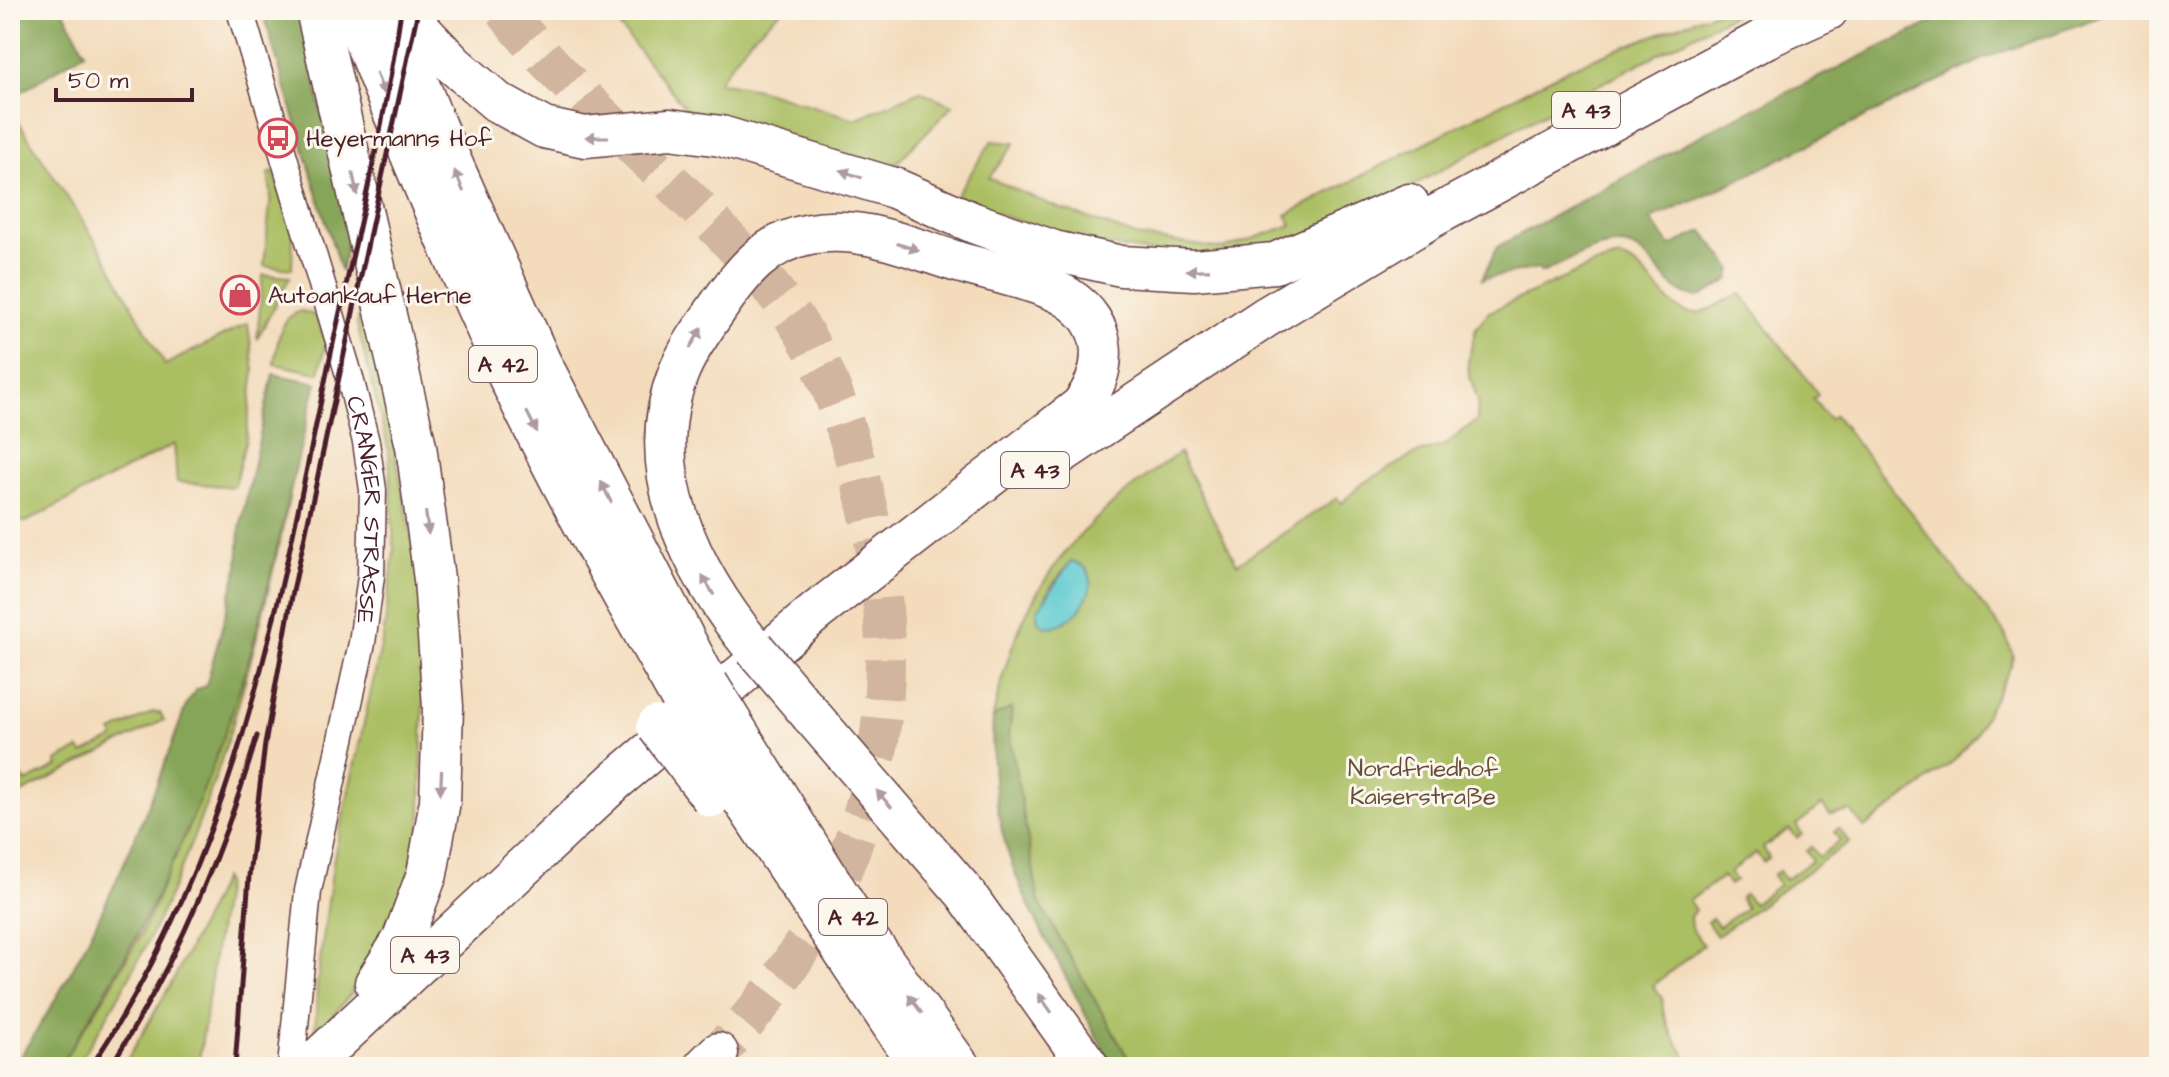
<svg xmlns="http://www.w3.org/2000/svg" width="2169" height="1077" viewBox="0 0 2169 1077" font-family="'Architects Daughter',sans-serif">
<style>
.green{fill:#aabe62;stroke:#7a6e46;stroke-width:2;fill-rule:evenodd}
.forest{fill:#87a558;stroke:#686242;stroke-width:2}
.water{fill:#5dcad0;stroke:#54747e;stroke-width:2}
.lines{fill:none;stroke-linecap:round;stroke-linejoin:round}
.motorway-tunnel{stroke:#d1b59e;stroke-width:40;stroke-dasharray:40 20;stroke-linecap:butt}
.tertiary-casing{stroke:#633b41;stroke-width:29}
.motorway-casing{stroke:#633b41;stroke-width:43}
.tertiary{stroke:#fff;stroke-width:26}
.motorway{stroke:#fff;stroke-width:40}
.rail{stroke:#4a1f2b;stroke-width:5}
.motorway-bridge-casing{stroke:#633b41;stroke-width:43;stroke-linecap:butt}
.motorway-bridge{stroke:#fff;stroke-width:40}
.oneway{fill:#ae9aa0}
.labels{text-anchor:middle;stroke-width:6;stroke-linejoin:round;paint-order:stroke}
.shield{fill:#fbf7ec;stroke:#7f6065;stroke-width:2}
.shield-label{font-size:22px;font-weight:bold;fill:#4a1f2b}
.poi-label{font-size:24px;fill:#4a1f2b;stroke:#fbf7ec;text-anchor:start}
.street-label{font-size:24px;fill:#4a1f2b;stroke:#fbf7ec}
.park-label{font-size:24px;fill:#674f3c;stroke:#fbf7ec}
</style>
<rect width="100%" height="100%" fill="#fbf7ec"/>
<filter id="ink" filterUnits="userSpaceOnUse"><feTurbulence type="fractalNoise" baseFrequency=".0125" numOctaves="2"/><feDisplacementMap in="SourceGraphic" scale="16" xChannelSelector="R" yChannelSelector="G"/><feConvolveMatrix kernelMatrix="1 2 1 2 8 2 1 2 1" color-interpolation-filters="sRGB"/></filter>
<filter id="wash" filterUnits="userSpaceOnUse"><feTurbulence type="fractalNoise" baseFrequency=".006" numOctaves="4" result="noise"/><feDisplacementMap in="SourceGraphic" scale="32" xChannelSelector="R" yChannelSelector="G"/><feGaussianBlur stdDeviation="1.8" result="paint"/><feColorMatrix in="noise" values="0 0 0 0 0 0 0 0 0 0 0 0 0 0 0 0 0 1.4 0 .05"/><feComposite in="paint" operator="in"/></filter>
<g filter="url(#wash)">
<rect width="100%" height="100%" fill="#f3dbbb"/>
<g class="green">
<path d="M611,10H782L751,38L718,82L758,89L855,119L920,91L953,105L887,173L697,123L620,27Z"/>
<path d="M1720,10H1742L1520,126L1357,217L1313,236L1207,261L1061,238L955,197L992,141L1015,143L989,178L1051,205L1136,236L1223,249L1292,225L1286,215L1574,66Z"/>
<path d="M10,109L104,254L165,365L248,323L254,371L246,439L234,487L177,482L174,444L26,522L10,521Z"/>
<path d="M274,172L293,233L292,269L264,266L271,193L268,174Z"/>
<path d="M1620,258C1648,264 1667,315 1694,313C1711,312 1725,299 1741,294L1811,384L1818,395L1813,399L1829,419L1835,415L2005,634L2013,655L2011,666L1976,734L1955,760L1864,828L1851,811L1830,815L1822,805L1796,825L1802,834L1797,838L1789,829L1763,848L1769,858L1763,862L1756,853L1730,872L1736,881L1730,885L1723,876L1689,901L1695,910L1690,917L1691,927L1703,945L1653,986L1663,998C1659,1020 1681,1048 1692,1067H1133L1039,902L1009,734L1012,709L993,717C1019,588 1073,527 1179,453L1237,564L1337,498L1342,503L1360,485L1413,455L1445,445L1477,420L1478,401L1469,374L1468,361L1476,328L1489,312L1593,265ZM1071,562L1080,564L1082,607L1065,622L1037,616L1051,586Z"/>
<path d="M263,275L290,277L257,339Z"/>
<path d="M364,295L425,604L420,853L364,978L315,1037L317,984L334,857L384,633L394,551L389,451L357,325Z"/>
<path d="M301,311L315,315L326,341L319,373L274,364C278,343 278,317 301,311Z"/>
<path d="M302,434C258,656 204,877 75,1067H59L107,993L144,928L194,814L243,679Z"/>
<path d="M153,712L160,713L164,720L10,799V784L23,777L26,782L58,766L56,761L79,749L83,754L114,738L112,732Z"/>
<path d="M1839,828L1849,842L1717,936L1707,922L1712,918L1719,927L1746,908L1740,898L1745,894L1753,904L1779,885L1773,875L1779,871L1785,880L1812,861L1806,851L1811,847L1819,857L1840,841L1834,832Z"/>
<path d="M223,878L225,883L198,1067H123L176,975Z"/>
</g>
<g class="forest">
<path d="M10,10H63L85,52L10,99Z"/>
<path d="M262,10H299L349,233L341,272Z"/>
<path d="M1957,10H2119L1983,59L1703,197L1650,219L1670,246L1703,231L1732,269L1729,280L1702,296C1667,303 1655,245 1619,245C1592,245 1565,263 1541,273L1538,268L1482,279L1497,247L1716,127Z"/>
<path d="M273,374L317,383C290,480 273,581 243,678C199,820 140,943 59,1067H13C90,954 141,831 187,703L196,690L206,686L238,568L240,528Z"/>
<path d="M1012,708L1009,734L1039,902L1133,1067H1112C1095,1034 1079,1001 1061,968C1012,878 988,823 993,717Z"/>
</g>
<path class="water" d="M1071,561C1114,571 1078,628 1046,627L1038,621L1037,611Z"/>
</g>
<g filter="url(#ink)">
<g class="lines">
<path class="motorway-tunnel" d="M504,10C589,118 704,198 787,308C825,359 845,421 861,482C918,699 875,890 718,1053"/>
<defs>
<g id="tertiary">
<path id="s1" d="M240,10L350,378L366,442L373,490L371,576L362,643L308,891L291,1067"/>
</g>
<g id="motorway">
<path d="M316,10L416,446L434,579L443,707L440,801L427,874L402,941L375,983"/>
<path d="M352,10C401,134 452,257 509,378C562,489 623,597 684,704"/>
<path d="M389,10L437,129L541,363L708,684"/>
<path d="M402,10L454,65L497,102L544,128L585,137L670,129L721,136L894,188L974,223L1054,251L1121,266L1194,270L1275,263L1409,204"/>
<path d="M1051,460L1266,317L1429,219L1766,38L1828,10"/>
<path d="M811,715L965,893L1089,1067"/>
<path d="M755,760L856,922L960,1067"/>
<path d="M730,781L920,1067"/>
<path d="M309,1067L615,781L817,611L1081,406C1109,370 1110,324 1067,297C1044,282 987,271 958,262C911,248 860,224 810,234C766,242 742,272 718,307C703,329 688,349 678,374C640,472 693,574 754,648"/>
<path d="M704,1067L718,1053"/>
</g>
</defs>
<use href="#tertiary" class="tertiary-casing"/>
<use href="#motorway" class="motorway-casing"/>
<use href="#tertiary" class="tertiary"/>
<use href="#motorway" class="motorway"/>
<g class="rail">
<path d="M91,1067C236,848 274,624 327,372C352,252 384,132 401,10"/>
<path d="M110,1067C176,964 223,853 257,736"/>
<path d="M235,1067L249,876L265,744L292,596L418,10"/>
</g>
<defs>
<g id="motorway-bridge">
<path d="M754,648L811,715"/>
<path d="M708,684L755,760"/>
<path d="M684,704L730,781"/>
<path d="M657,726L711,797"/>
</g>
</defs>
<use href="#motorway-bridge" class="motorway-bridge-casing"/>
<use href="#motorway-bridge" class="motorway-bridge"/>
</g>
<defs><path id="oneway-solid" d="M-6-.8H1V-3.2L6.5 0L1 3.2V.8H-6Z" transform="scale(2)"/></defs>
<g class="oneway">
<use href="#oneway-solid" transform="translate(380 83) rotate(69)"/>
<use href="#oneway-solid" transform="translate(597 137) rotate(180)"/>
<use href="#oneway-solid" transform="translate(851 174) rotate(-161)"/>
<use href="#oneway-solid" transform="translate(459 181) rotate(-113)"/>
<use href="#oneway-solid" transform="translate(355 184) rotate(78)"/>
<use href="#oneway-solid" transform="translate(908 247) rotate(17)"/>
<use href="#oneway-solid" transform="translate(1198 270) rotate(179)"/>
<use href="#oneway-solid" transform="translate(696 338) rotate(-59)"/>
<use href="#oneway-solid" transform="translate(532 422) rotate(63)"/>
<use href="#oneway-solid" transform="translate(606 492) rotate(-117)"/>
<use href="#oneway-solid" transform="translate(427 523) rotate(83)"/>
<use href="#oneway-solid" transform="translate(708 585) rotate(-120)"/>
<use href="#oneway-solid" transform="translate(441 782) rotate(93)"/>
<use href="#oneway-solid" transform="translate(884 799) rotate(-131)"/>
<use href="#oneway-solid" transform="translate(1045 1003) rotate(-125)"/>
<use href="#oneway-solid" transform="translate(915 1004) rotate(-126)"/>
</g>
</g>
<defs>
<symbol id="bus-ring" viewBox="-11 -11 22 22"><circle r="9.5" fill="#fbf7ec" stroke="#d1495b" stroke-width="1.5"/><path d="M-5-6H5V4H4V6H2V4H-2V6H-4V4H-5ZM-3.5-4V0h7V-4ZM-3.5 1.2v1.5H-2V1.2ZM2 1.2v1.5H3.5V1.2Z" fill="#d1495b"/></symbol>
<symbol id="shop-ring" viewBox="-11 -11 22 22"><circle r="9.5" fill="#fbf7ec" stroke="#d1495b" stroke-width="1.5"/><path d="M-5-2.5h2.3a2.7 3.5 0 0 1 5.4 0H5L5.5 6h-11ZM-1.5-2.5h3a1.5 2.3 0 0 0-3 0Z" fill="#d1495b"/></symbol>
</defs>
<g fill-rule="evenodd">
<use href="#bus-ring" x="256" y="116" width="44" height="44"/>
<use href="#shop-ring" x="218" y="273" width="44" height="44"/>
</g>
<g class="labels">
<g class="shield">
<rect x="1552" y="92" width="68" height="36" rx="6"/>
<rect x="469" y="346" width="68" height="36" rx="6"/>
<rect x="1001" y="452" width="68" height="36" rx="6"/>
<rect x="819" y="899" width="68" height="36" rx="6"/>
<rect x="391" y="937" width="68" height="36" rx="6"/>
</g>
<g class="shield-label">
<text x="1586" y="118">A 43</text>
<text x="503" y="372">A 42</text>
<text x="1035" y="478">A 43</text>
<text x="853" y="925">A 42</text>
<text x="425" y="963">A 43</text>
</g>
<g class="poi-label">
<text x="306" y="146">Heyermanns Hof</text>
<text x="268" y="303">Autoankauf Herne</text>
</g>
<g class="street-label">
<text dy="8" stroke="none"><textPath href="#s1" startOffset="518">CRANGER STRASSE</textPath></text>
</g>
<g class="park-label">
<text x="1423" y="776">Nordfriedhof<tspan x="1423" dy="28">Kaiserstraße</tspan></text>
</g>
</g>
<rect width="2169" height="1077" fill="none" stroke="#fbf7ec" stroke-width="40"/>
<path d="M56 88v12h136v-12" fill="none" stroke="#4a1f2b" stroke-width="4"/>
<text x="68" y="88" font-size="24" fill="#4a1f2b" stroke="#fbf7ec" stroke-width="6" paint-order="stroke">50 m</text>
</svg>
